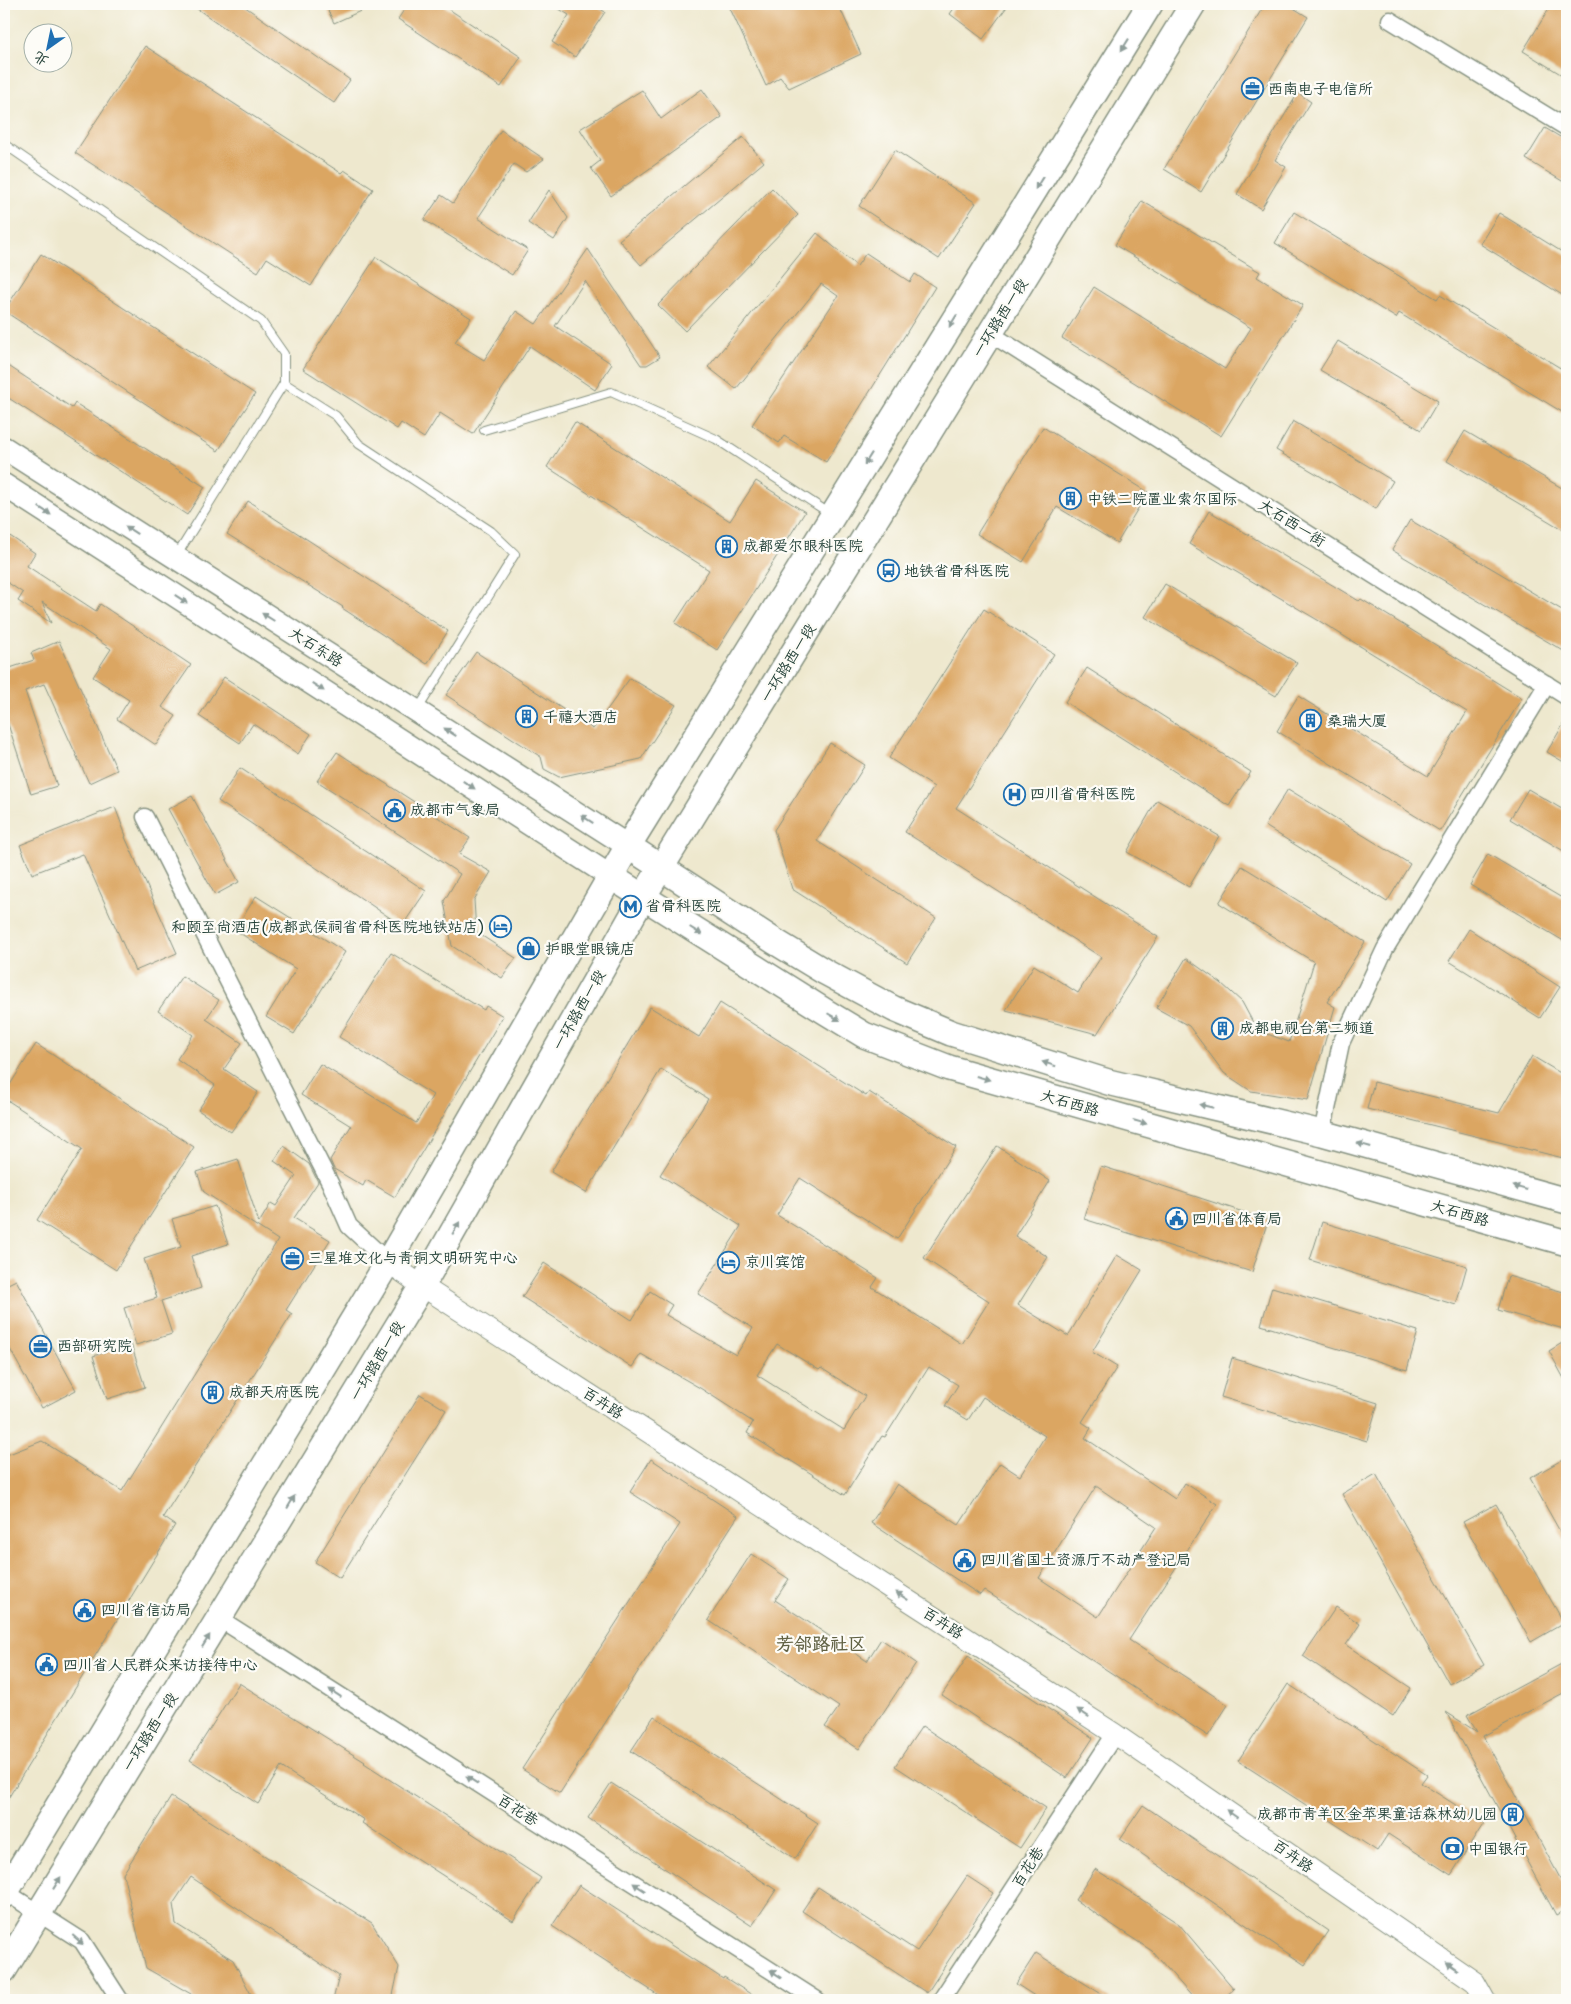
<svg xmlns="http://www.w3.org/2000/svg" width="1571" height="2004" viewBox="0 0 1571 2004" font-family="'Shantell Sans','LXGW WenKai TC',sans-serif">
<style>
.building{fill:#dba662;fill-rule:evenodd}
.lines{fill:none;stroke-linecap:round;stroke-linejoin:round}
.service-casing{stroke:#869281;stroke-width:10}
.minor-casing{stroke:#869281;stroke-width:19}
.tertiary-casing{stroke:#869281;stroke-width:22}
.secondary-casing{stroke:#869281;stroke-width:25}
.primary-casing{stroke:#869281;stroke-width:28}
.service{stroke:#fff;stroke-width:8}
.minor{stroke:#fff;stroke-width:16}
.tertiary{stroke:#fff;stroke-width:20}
.secondary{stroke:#fff;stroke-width:22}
.primary{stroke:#fff;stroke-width:25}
.oneway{fill:#8f9e9a}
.labels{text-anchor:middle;stroke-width:4.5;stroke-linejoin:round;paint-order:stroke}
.poi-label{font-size:15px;fill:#1f3d34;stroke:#fdfcf7;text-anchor:start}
.street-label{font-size:15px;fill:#1f3d34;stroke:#fdfcf7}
.quarter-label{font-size:18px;font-weight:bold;fill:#616244;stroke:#fdfcf7}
</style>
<rect width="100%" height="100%" fill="#fdfcf7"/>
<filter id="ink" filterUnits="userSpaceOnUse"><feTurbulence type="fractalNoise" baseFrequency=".02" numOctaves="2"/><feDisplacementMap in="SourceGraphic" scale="10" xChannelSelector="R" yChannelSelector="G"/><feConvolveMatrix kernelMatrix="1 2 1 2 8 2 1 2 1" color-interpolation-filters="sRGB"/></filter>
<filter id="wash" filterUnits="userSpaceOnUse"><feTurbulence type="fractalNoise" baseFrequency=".0096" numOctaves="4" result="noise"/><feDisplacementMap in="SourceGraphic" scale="20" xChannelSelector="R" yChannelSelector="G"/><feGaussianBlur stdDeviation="1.12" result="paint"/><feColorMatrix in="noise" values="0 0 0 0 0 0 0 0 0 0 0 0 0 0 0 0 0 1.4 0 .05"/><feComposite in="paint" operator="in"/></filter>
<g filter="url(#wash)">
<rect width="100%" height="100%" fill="#eee8ce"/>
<g id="blocks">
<g class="building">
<path d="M190,4H241L350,80L334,103Z"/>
<path d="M325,4H376L334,23Z"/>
<path d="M408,4H441L521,57L501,87L398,19Z"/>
<path d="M551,4H593L605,12L575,57L552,42L569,15Z"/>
<path d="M728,4H838L861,54L789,88L780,77L766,86Z"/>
<path d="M957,4H1009L983,39L950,14Z"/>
<path d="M1265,4H1287L1308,17L1201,192L1164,169Z"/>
<path d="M1552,4H1567V78L1523,51Z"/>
<path d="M145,46L341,173L344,170L373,189L311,286L267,258L258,272L75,153Z"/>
<path d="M702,89L722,117L611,196L591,168L600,161L580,129L642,90L661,119Z"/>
<path d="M1298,93L1311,102L1275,160L1286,167L1261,209L1237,194Z"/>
<path d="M1545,128L1567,141V184L1526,159Z"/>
<path d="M501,130L544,159L526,172L514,164L478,218L528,250L512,275L424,220L441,195L453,203Z"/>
<path d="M743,137L764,162L641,265L619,240Z"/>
<path d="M895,150L976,203L939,259L859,206Z"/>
<path d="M772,188L798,215L685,331L658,305Z"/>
<path d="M549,190L568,218L554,240L528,223Z"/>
<path d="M1142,201L1260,272L1257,277L1303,305L1221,436L1062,338L1094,287L1225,369L1251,328L1115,245Z"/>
<path d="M1294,212L1437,299L1440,295L1567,372V415L1399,313L1396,318L1275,243Z"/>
<path d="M1499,213L1567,255V298L1480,244Z"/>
<path d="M817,233L857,266L866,253L910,282L915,274L935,287L826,462L784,436L779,443L752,425L838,296L821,284L736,389L708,367Z"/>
<path d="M588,249L660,357L647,365H641L585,281L555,326L612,364L595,390L530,346L473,434L440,413L424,438L401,423L397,429L303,369L376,257L471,318L455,342L484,360L516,311L536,324Z"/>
<path d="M41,254L255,394L218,451L4,311Z"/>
<path d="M1338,341L1438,401L1421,430L1320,370Z"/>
<path d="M4,363L72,408L75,403L205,487L187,515L4,395Z"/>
<path d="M1293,421L1393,481L1376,509L1276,450Z"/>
<path d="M575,422L730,521L756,481L805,512L717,650L675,623L709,570L547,467Z"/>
<path d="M1043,427L1148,492L1117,543L1057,507L1023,562L977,534Z"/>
<path d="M1465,431L1567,491V532L1447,461Z"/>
<path d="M248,501L448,631L427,664L342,608L343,607L227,534Z"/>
<path d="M1209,511L1359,601L1361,599L1522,698L1440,831L1277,731L1298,696L1428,776L1467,712L1321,622L1189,544Z"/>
<path d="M1410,520L1567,613V653L1392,550Z"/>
<path d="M4,532L35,553L27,566L96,611L100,604L191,665L162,707L176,716L156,745L117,719L129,700L93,677L111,649L42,602L51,623L18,601L23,593L4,580Z"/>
<path d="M1165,584L1297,663L1276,696L1145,617Z"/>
<path d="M984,609L1054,654L956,808L1158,937L1097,1034L1006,1010L1034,965L1078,993L1101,957L905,832L934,787L889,758Z"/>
<path d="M59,641L117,770L89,783L44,684L25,691L57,786L31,794L4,712V670L34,660L31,653Z"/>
<path d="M476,652L593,729L630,678L676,705L641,759L559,777L544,769L541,757L446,695Z"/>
<path d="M1087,668L1251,772L1229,806L1065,702Z"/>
<path d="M224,677L311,734L298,754L253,724L240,743L199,716Z"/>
<path d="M1567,718V764L1547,752Z"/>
<path d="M830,743L865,765L817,841L936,918L907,963L792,889L774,830Z"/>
<path d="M337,752L470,838L459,854L491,872L474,900L476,932L516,958L502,978L452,946L444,901L460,874L317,781Z"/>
<path d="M240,768L426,891L402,926L218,801Z"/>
<path d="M1288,789L1410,864L1387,902L1265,826Z"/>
<path d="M1528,789L1567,812V853L1510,819Z"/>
<path d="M192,796L239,882L215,895L168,809Z"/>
<path d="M1157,800L1219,836L1189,887L1127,852Z"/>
<path d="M115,807L126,836L125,837L177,953L135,971L83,854L32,874L20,845Z"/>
<path d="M1488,854L1567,901V943L1470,885Z"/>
<path d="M1242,866L1365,942L1327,1002L1335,1007L1308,1100L1251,1091L1224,1073L1189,1026L1156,1008L1186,958L1221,983L1242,1002L1257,1030L1289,1042L1314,962L1219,903Z"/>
<path d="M256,896L345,952L294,1034L266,1017L296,969L235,930Z"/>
<path d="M1469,929L1560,987L1540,1018L1449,961Z"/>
<path d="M391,953L484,1010L486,1006L503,1016L395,1197L366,1180L363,1186L334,1169L330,1160L351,1126L301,1095L320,1064L416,1123L433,1095L339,1037Z"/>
<path d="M182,976L219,1000L206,1019L242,1043L224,1069L258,1092L231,1132L198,1110L215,1085L177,1059L193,1035L158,1011Z"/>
<path d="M720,1003L866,1096L869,1092L956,1147L897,1239L800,1178L777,1215L878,1278L872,1287L962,1344L989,1301L924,1258L997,1146L1050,1181L1015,1236L1048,1257L1018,1305L1068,1336L1117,1255L1142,1270L1092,1352L1117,1367L1082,1422L1091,1428L1085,1438L1175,1499L1185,1483L1217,1504L1129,1640L1228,1705L1208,1736L984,1590L980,1595L871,1523L897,1484L959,1525L1000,1463L1020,1476L1045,1436L983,1397L968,1420L945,1406L958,1385L929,1367L885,1437L882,1436L845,1495L747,1433L753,1422L700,1388L641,1354L632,1367L522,1297L544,1263L632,1320L650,1291L672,1305L666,1315L736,1355L753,1328L698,1294L741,1226L660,1175L708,1099L661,1069L586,1193L551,1172L650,1007L699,1037ZM777,1344L819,1370L821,1368L865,1396L844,1430L757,1375ZM1096,1486L1156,1527L1098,1617L1039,1578Z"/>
<path d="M36,1044L194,1147L116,1270L37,1220L82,1149L4,1098V1094Z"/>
<path d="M1532,1056L1567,1077V1159L1367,1109L1374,1082L1499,1113Z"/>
<path d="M284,1146L309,1164L318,1182L294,1218L330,1240L286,1310L292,1314L163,1517L175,1525L4,1805V1456L42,1441L122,1491L278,1240L204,1192L197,1172L238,1159L259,1223L271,1203L276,1206L296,1176L274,1161Z"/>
<path d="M1101,1166L1268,1220L1252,1272L1084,1219Z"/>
<path d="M215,1206L228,1244L191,1256L201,1288L161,1301L172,1334L136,1345L124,1308L157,1298L144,1259L181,1247L172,1219Z"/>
<path d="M1322,1222L1467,1266L1456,1305L1310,1260Z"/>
<path d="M1508,1276L1567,1293V1330L1498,1310Z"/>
<path d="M16,1280L76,1390L42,1408L4,1338V1286Z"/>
<path d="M1272,1287L1418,1331L1407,1370L1261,1325Z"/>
<path d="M1567,1340V1384L1549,1351Z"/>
<path d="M131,1344L145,1387L107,1399L93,1356Z"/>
<path d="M1232,1358L1378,1403L1367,1441L1221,1397Z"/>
<path d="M420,1394L446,1410L340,1578L315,1562Z"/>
<path d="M1567,1457V1544L1530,1478Z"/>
<path d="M651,1459L738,1516L560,1793L522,1769L680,1524L630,1492Z"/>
<path d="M1376,1474L1484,1665L1449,1684L1342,1494Z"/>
<path d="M1496,1504L1564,1623L1531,1642L1463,1522Z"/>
<path d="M751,1554L789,1579L775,1600L867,1661L881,1639L916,1663L859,1749L825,1727L839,1707L708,1620Z"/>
<path d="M1336,1607L1360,1624L1346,1645L1411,1688L1393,1716L1303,1656Z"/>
<path d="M968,1656L1093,1738L1067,1778L942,1695Z"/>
<path d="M1567,1661V1691L1483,1736L1567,1891V1909L1556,1915L1446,1712L1477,1732L1467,1715Z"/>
<path d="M239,1683L365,1762L364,1763L541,1878L513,1921L362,1823L364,1820L281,1767L258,1804L190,1760Z"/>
<path d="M1288,1684L1427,1775L1421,1783L1484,1823L1451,1875L1388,1834L1377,1851L1238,1761Z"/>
<path d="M654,1716L818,1823L795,1859L631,1751Z"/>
<path d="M922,1726L1046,1808L1020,1848L895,1766Z"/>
<path d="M611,1783L776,1890L752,1926L588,1818Z"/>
<path d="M171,1797L372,1923L399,1967L392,2000H333L339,1976L191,1877L173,1904L176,1924L233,1960L254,2000H194L191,1994L146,1968L123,1874Z"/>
<path d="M1143,1805L1328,1931L1305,1965L1120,1839Z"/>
<path d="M1095,1869L1179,1924L1234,1989L1221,2000H1195L1152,1951L1075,1900Z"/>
<path d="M967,1876L993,1893L927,1993L802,1911L818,1887L917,1951Z"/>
<path d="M579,1885L723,1979L724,1977L760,2000H666L552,1926Z"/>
<path d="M1036,1953L1111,2000H1041L1016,1984Z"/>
</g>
</g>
</g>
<g filter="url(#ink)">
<use href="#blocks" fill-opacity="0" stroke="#869281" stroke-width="1"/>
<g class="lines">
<defs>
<g id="service">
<path d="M4,144L261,321L284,354V383"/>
<path d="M484,430L611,392L716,439L829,513"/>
<path d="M177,555L284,383L336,416L359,444L491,531L515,554L418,709"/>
</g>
<g id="minor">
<path d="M1390,20L1567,128"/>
<path d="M991,334L1567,697"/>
<path d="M145,817L330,1183L349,1226L388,1262"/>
<path d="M1322,1133L1341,1043L1385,949L1547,684"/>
<path d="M220,1619L817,2000"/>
<path d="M4,1891L82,1941L120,2000"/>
<path d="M941,2000L1115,1734"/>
</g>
<path id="tertiary" d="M388,1262L422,1286L1115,1734L1475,1982L1485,2000"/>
<g id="secondary">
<path d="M4,448L628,846"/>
<path d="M4,485L610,876"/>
</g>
<g id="primary">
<path d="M628,846L774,941L825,972L894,1009L951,1033L1108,1082L1322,1133L1567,1201"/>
<path d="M610,876L826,1012L864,1035L949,1068L1567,1243"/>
<path d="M4,1895L388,1262L628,846L1150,4"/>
<path d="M4,1970L422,1286L643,897L1193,4"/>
</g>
</defs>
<use href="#service" class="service-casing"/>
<use href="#minor" class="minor-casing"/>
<use href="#tertiary" class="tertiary-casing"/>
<use href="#secondary" class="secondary-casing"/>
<use href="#primary" class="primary-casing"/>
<use href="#service" class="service"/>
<use href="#minor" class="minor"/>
<use href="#tertiary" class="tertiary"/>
<use href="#secondary" class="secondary"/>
<use href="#primary" class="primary"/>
</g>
<defs><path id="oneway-solid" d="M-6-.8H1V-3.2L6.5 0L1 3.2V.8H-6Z" transform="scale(1.25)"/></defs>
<g class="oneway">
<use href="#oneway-solid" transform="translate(1125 45) rotate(122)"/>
<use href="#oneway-solid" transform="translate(1039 183) rotate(122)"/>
<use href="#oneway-solid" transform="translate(953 321) rotate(122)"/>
<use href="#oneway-solid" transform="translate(868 459) rotate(122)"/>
<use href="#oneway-solid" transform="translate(45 511) rotate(33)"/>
<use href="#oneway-solid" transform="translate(131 530) rotate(-147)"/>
<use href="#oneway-solid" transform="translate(181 599) rotate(33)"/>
<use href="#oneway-solid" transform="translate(268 617) rotate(-148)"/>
<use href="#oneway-solid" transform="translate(318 687) rotate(33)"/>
<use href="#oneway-solid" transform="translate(450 732) rotate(-147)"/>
<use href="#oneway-solid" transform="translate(469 785) rotate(33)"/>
<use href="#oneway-solid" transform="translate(587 819) rotate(-147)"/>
<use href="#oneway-solid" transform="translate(696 931) rotate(32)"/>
<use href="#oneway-solid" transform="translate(834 1017) rotate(30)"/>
<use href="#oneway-solid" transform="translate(1049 1064) rotate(-163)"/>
<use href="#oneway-solid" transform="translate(983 1078) rotate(16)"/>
<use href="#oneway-solid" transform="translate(1206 1106) rotate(-167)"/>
<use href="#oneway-solid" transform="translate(1140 1122) rotate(16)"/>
<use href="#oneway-solid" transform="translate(1364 1145) rotate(-164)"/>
<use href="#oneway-solid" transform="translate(1520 1188) rotate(-164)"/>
<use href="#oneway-solid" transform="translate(456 1228) rotate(-60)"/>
<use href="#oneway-solid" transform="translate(291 1502) rotate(-59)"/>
<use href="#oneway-solid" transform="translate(902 1596) rotate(-147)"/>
<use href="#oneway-solid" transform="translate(206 1641) rotate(-58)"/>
<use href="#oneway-solid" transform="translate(335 1693) rotate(-147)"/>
<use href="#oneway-solid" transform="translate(1083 1713) rotate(-147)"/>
<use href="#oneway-solid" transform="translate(472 1780) rotate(-147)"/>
<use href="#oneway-solid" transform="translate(1232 1814) rotate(-145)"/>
<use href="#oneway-solid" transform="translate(57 1883) rotate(-58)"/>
<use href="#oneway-solid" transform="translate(639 1887) rotate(-147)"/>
<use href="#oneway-solid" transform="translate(78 1940) rotate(41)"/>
<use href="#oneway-solid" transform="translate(1452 1966) rotate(-145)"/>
<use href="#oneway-solid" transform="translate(776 1974) rotate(-147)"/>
</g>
</g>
<defs>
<symbol id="office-ring" viewBox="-11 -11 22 22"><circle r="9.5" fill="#fdfcf7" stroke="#1f6fb2" stroke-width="1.5"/><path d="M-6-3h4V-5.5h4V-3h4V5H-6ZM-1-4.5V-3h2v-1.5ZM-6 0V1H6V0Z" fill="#1f6fb2"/></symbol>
<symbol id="building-ring" viewBox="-11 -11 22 22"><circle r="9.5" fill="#fdfcf7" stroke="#1f6fb2" stroke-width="1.5"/><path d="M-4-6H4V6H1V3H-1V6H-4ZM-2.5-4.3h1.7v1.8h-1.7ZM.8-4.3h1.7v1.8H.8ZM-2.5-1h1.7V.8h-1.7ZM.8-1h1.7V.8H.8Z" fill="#1f6fb2"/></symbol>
<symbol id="bus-ring" viewBox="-11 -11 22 22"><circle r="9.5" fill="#fdfcf7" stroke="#1f6fb2" stroke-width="1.5"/><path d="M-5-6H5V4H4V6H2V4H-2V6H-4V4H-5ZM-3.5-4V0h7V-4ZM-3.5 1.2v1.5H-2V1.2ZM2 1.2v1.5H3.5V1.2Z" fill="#1f6fb2"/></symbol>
<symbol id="hospital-ring" viewBox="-11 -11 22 22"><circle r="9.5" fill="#fdfcf7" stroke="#1f6fb2" stroke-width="1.5"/><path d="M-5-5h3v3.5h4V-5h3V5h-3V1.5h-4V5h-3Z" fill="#1f6fb2"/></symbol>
<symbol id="civic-ring" viewBox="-11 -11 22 22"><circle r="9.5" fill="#fdfcf7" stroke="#1f6fb2" stroke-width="1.5"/><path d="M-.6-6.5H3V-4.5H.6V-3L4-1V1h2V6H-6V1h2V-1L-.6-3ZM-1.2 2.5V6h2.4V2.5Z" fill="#1f6fb2"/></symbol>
<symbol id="metro-ring" viewBox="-11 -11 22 22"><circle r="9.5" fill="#fdfcf7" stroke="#1f6fb2" stroke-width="1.5"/><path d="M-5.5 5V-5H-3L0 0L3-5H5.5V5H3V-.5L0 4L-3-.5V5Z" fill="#1f6fb2"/></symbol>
<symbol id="hotel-ring" viewBox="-11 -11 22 22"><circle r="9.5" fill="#fdfcf7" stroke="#1f6fb2" stroke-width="1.5"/><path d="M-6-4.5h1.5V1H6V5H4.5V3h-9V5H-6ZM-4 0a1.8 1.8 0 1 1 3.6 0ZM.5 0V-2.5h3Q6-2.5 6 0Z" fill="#1f6fb2"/></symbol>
<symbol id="shop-ring" viewBox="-11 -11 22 22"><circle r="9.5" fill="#fdfcf7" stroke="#1f6fb2" stroke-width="1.5"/><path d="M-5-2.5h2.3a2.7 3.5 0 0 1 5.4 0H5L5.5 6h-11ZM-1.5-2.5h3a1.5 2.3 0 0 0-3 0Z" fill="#1f6fb2"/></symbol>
<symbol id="bank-ring" viewBox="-11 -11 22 22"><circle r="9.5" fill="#fdfcf7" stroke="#1f6fb2" stroke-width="1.5"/><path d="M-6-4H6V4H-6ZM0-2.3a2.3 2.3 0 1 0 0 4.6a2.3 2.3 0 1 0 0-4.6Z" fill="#1f6fb2"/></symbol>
</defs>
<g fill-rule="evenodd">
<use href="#office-ring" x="1240" y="76" width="25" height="25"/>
<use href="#building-ring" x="1058" y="486" width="25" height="25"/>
<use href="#building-ring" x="714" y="534" width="25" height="25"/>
<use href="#bus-ring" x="876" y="558" width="25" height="25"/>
<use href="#building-ring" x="514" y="704" width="25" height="25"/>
<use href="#building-ring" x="1298" y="708" width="25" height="25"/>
<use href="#hospital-ring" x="1002" y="782" width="25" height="25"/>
<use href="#civic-ring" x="382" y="798" width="25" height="25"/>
<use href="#metro-ring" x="618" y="894" width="25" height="25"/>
<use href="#hotel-ring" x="488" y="914" width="25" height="25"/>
<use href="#shop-ring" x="516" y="936" width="25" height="25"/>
<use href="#building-ring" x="1210" y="1016" width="25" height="25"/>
<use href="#civic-ring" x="1164" y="1206" width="25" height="25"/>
<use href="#office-ring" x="280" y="1246" width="25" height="25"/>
<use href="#hotel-ring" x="716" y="1250" width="25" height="25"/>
<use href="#office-ring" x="28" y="1334" width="25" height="25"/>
<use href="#building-ring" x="200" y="1380" width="25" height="25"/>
<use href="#civic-ring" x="952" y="1548" width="25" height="25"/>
<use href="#civic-ring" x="72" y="1598" width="25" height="25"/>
<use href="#civic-ring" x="34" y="1652" width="25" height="25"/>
<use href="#building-ring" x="1500" y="1802" width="25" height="25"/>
<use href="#bank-ring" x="1440" y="1836" width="25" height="25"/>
</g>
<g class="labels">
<g class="poi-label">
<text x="1268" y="94">西南电子电信所</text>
<text x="1087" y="504">中铁二院置业索尔国际</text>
<text x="743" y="551">成都爱尔眼科医院</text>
<text x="904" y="576">地铁省骨科医院</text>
<text x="543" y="722">千禧大酒店</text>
<text x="1327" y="726">桑瑞大厦</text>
<text x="1030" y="799">四川省骨科医院</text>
<text x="410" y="815">成都市气象局</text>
<text x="646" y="911">省骨科医院</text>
<text x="484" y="932" text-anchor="end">和颐至尚酒店(成都武侯祠省骨科医院地铁站店)</text>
<text x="545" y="954">护眼堂眼镜店</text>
<text x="1239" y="1033">成都电视台第二频道</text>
<text x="1192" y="1224">四川省体育局</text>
<text x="308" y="1263">三星堆文化与青铜文明研究中心</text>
<text x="745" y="1267">京川宾馆</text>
<text x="57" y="1351">西部研究院</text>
<text x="229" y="1397">成都天府医院</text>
<text x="981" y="1565">四川省国土资源厅不动产登记局</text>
<text x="101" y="1615">四川省信访局</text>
<text x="63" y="1670">四川省人民群众来访接待中心</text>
<text x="1497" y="1819" text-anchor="end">成都市青羊区金苹果童话森林幼儿园</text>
<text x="1468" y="1854">中国银行</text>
</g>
<g class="street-label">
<text transform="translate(1000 318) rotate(-58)" y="5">一环路西一段</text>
<text transform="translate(1292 523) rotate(32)" y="5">大石西一街</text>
<text transform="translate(316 647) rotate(32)" y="5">大石东路</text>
<text transform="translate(788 663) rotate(-58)" y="5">一环路西一段</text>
<text transform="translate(579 1010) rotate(-60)" y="5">一环路西一段</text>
<text transform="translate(1070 1103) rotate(16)" y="5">大石西路</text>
<text transform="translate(1460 1213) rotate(16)" y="5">大石西路</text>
<text transform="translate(377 1361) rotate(-59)" y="5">一环路西一段</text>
<text transform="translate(603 1403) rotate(33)" y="5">百卉路</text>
<text transform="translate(943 1623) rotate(33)" y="5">百卉路</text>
<text transform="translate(150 1732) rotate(-58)" y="5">一环路西一段</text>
<text transform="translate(518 1810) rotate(33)" y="5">百花巷</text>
<text transform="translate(1293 1856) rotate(35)" y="5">百卉路</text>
<text transform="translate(1028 1867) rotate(-57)" y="5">百花巷</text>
</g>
<g class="quarter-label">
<text x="821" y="1650">芳邻路社区</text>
</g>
</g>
<rect width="1571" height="2004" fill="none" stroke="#fdfcf7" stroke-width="20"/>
<g transform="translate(48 48) rotate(213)"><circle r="24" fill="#fdfcf7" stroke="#a4b0a9"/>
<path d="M0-4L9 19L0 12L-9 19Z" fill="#1f6fb2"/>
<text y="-8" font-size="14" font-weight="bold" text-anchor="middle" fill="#1f3d34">北</text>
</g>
</svg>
